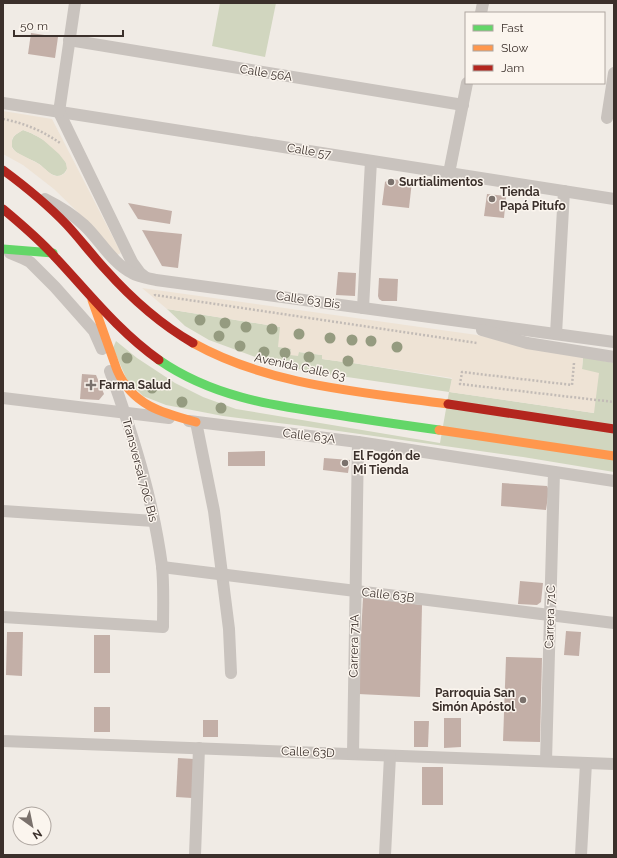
<svg xmlns="http://www.w3.org/2000/svg" width="617" height="858" viewBox="0 0 617 858" font-family="Raleway,sans-serif">
<style>
.green{fill:#d1d6bf}
.plaza{fill:#eee3d5;fill-rule:evenodd}
.building{fill:#c3afa7}
.lines{fill:none;stroke-linecap:round;stroke-linejoin:round}
.path{stroke:#c2bbb6;stroke-width:2.5;stroke-dasharray:2 2;stroke-linecap:butt}
.street{stroke:#c9c3be;stroke-width:12}
.fast{stroke:#63d668;stroke-width:9}
.slow{stroke:#ff974d;stroke-width:9}
.jam{stroke:#b3261e;stroke-width:9}
.tree{fill:#959b80}
.poi-dot{fill:#7a716c;stroke:#fbf5ee;stroke-width:1.5}
.labels{text-anchor:middle;stroke-width:3;stroke-linejoin:round;paint-order:stroke}
.street-label{font-size:12px;fill:#3b302b;stroke:#fbf5ee}
.poi-label{font-size:12px;font-weight:bold;fill:#3b302b;stroke:#fbf5ee;text-anchor:start}
</style>
<rect width="100%" height="100%" fill="#f0ebe5"/>
<g class="green">
<path d="M220,3H276L265,57L212,46Z"/>
<path d="M23,130C36,134 61,149 66,163C67,165 67,167 67,169C65,173 62,176 57,176C49,175 45,168 39,164C31,158 8,154 12,141C13,135 18,133 23,130Z"/>
<path d="M167,309L280,327L291,349L290,354L299,352L322,355V359L344,362L345,357L353,358V363L452,379L450,392L594,413L582,369L583,357L614,363V472L523,457L303,426L223,416L166,405L143,396L127,380L113,348L116,341L137,358L175,383L203,397L236,409L440,443L449,392L320,373L298,369L258,358L209,340L185,326Z"/>
</g>
<g class="plaza">
<path d="M3,111L52,119L121,253L117,255L87,221L54,189L23,165L3,154ZM23,130L31,133L42,139L59,154L66,163L67,169L65,173L60,176H55L51,174L39,164L16,152L12,148V139L15,135Z"/>
<path d="M142,288L477,335L520,345L583,357L582,369L599,373L594,413L449,392L452,378L353,363V358L345,357L344,362L322,359V355L299,352L298,356L290,355L291,349L278,347L280,327L167,309Z"/>
</g>
<g class="building">
<path d="M31,33L58,37L55,58L28,54Z"/>
<path d="M389,179L412,181L409,208L382,205L385,182Z"/>
<path d="M487,194L506,196L504,218L484,216Z"/>
<path d="M128,203L172,211L170,224L138,219Z"/>
<path d="M142,230L182,234L178,268L162,266Z"/>
<path d="M338,272L356,273L355,296L336,295Z"/>
<path d="M379,278L398,279L397,301H382L379,299L378,296Z"/>
<path d="M82,374L96,375L104,394L99,400L80,399Z"/>
<path d="M265,451V466H228V452Z"/>
<path d="M324,458L350,460L348,473L323,470Z"/>
<path d="M502,483L547,486L549,490L546,510L501,506Z"/>
<path d="M520,581L543,583L541,602L537,605L518,604Z"/>
<path d="M363,597L422,605L420,697L358,694Z"/>
<path d="M566,631L581,632L579,656L564,655Z"/>
<path d="M7,632H23L22,676L6,675Z"/>
<rect x="94" y="635" width="16" height="38"/>
<path d="M506,657L542,658L540,742L503,741Z"/>
<rect x="94" y="707" width="16" height="25"/>
<path d="M444,718H461V747L444,748Z"/>
<rect x="203" y="720" width="15" height="17"/>
<path d="M414,721H429L428,747H414Z"/>
<path d="M178,758L194,759L192,798L176,797Z"/>
<rect x="422" y="767" width="21" height="38"/>
</g>
<g class="lines">
<g class="path">
<path d="M3,119C24,123 43,131 60,143"/>
<path d="M155,294V295L477,343"/>
<path d="M574,363L572,385L462,372L460,384L614,402"/>
</g>
<g class="street">
<path d="M481,13L483,3"/>
<path d="M69,40L463,105"/>
<path d="M3,103L614,199"/>
<path d="M59,112L132,262L140,273L145,277"/>
<path d="M59,112L75,3"/>
<path d="M607,118L614,73"/>
<path d="M449,173L467,83"/>
<path d="M45,199C59,206 72,214 84,225C100,240 112,263 132,273C139,277 148,278 156,280L614,342"/>
<path d="M10,253L22,258L30,262L55,287L94,331L102,349"/>
<path d="M363,308L371,161"/>
<path d="M482,330L527,343L614,357"/>
<path d="M556,334L564,191"/>
<path d="M3,398L169,418"/>
<path d="M189,421L358,442L614,481"/>
<path d="M196,422L214,511L229,629L231,673"/>
<path d="M3,511L154,521"/>
<path d="M162,567L614,623"/>
<path d="M3,617L163,627C163,607 164,586 162,566C153,499 133,435 110,371"/>
<path d="M3,741L614,764"/>
<path d="M353,754L358,442"/>
<path d="M546,761L554,472"/>
<path d="M195,855L199,748"/>
<path d="M385,855L390,756"/>
<path d="M581,855L586,763"/>
</g>
<g class="fast">
<path d="M3,249L53,253"/>
<path d="M159,360C211,396 269,405 331,414C367,420 403,425 439,430"/>
</g>
<g class="slow">
<path d="M92,300L117,370C132,405 162,413 196,422"/>
<path d="M193,343C270,386 362,392 448,404"/>
<path d="M439,430L614,456"/>
</g>
<g class="jam">
<path d="M3,170C26,187 48,205 67,225C80,239 92,255 105,269C130,297 160,324 193,343"/>
<path d="M3,209C21,224 39,239 55,257C88,292 118,331 159,360"/>
<path d="M448,404L614,429"/>
</g>
</g>
<g class="tree">
<circle cx="200" cy="320" r="5.5"/>
<circle cx="225" cy="323" r="5.5"/>
<circle cx="246" cy="327" r="5.5"/>
<circle cx="272" cy="329" r="5.5"/>
<circle cx="299" cy="334" r="5.5"/>
<circle cx="219" cy="336" r="5.5"/>
<circle cx="330" cy="338" r="5.5"/>
<circle cx="352" cy="340" r="5.5"/>
<circle cx="371" cy="341" r="5.5"/>
<circle cx="240" cy="346" r="5.5"/>
<circle cx="397" cy="347" r="5.5"/>
<circle cx="264" cy="352" r="5.5"/>
<circle cx="285" cy="353" r="5.5"/>
<circle cx="309" cy="357" r="5.5"/>
<circle cx="127" cy="358" r="5.5"/>
<circle cx="348" cy="361" r="5.5"/>
<circle cx="152" cy="388" r="5.5"/>
<circle cx="182" cy="402" r="5.5"/>
<circle cx="221" cy="408" r="5.5"/>
</g>
<g class="poi-dot">
<circle cx="391" cy="182" r="4"/>
<circle cx="492" cy="199" r="4"/>
<path d="M89 379h4v4h4v4h-4v4h-4v-4h-4v-4h4z"/>
<circle cx="345" cy="463" r="4"/>
<circle cx="523" cy="700" r="4"/>
</g>
<g class="labels">
<g class="street-label">
<text transform="translate(266 73) rotate(9)" y="4">Calle 56A</text>
<text transform="translate(309 151) rotate(9)" y="4">Calle 57</text>
<text transform="translate(308 300) rotate(8)" y="4">Calle 63 Bis</text>
<text transform="translate(300 367) rotate(12)" y="4">Avenida Calle 63</text>
<text transform="translate(309 436) rotate(7)" y="4">Calle 63A</text>
<text transform="translate(140 470) rotate(75)" y="4">Transversal 70C Bis</text>
<text transform="translate(388 595) rotate(7)" y="4">Calle 63B</text>
<text transform="translate(550 617) rotate(-88)" y="4">Carrera 71C</text>
<text transform="translate(354 646) rotate(-89)" y="4">Carrera 71A</text>
<text transform="translate(308 752) rotate(2)" y="4">Calle 63D</text>
</g>
<g class="poi-label">
<text x="399" y="186">Surtialimentos</text>
<text x="500" y="196">Tienda<tspan x="500" dy="14">Papá Pitufo</tspan></text>
<text x="99" y="389">Farma Salud</text>
<text x="353" y="460">El Fogón de<tspan x="353" dy="14">Mi Tienda</tspan></text>
<text x="515" y="697" text-anchor="end">Parroquia San<tspan x="515" dy="14">Simón Apóstol</tspan></text>
</g>
</g>
<rect width="617" height="858" fill="none" stroke="#3b302b" stroke-width="8"/>
<rect x="465" y="12" width="140" height="72" fill="#fbf5ee" stroke="#aea6a0"/>
<rect x="473" y="25" width="20" height="6" fill="#63d668" stroke="#aea6a0"/>
<text x="501" y="32" font-size="12" fill="#3b302b">Fast</text>
<rect x="473" y="45" width="20" height="6" fill="#ff974d" stroke="#aea6a0"/>
<text x="501" y="52" font-size="12" fill="#3b302b">Slow</text>
<rect x="473" y="65" width="20" height="6" fill="#b3261e" stroke="#aea6a0"/>
<text x="501" y="72" font-size="12" fill="#3b302b">Jam</text>
<g transform="translate(32 826) rotate(147)"><circle r="19" fill="#fbf5ee" stroke="#aea6a0"/>
<path d="M0-3L7 15L0 10L-7 15Z" fill="#7a716c"/>
<text y="-6" font-size="11" font-weight="bold" text-anchor="middle" fill="#3b302b">N</text>
</g>
<path d="M14 30v6h109v-6" fill="none" stroke="#3b302b" stroke-width="2"/>
<text x="20" y="30" font-size="12" fill="#3b302b" stroke="#fbf5ee" stroke-width="3" paint-order="stroke">50 m</text>
</svg>
